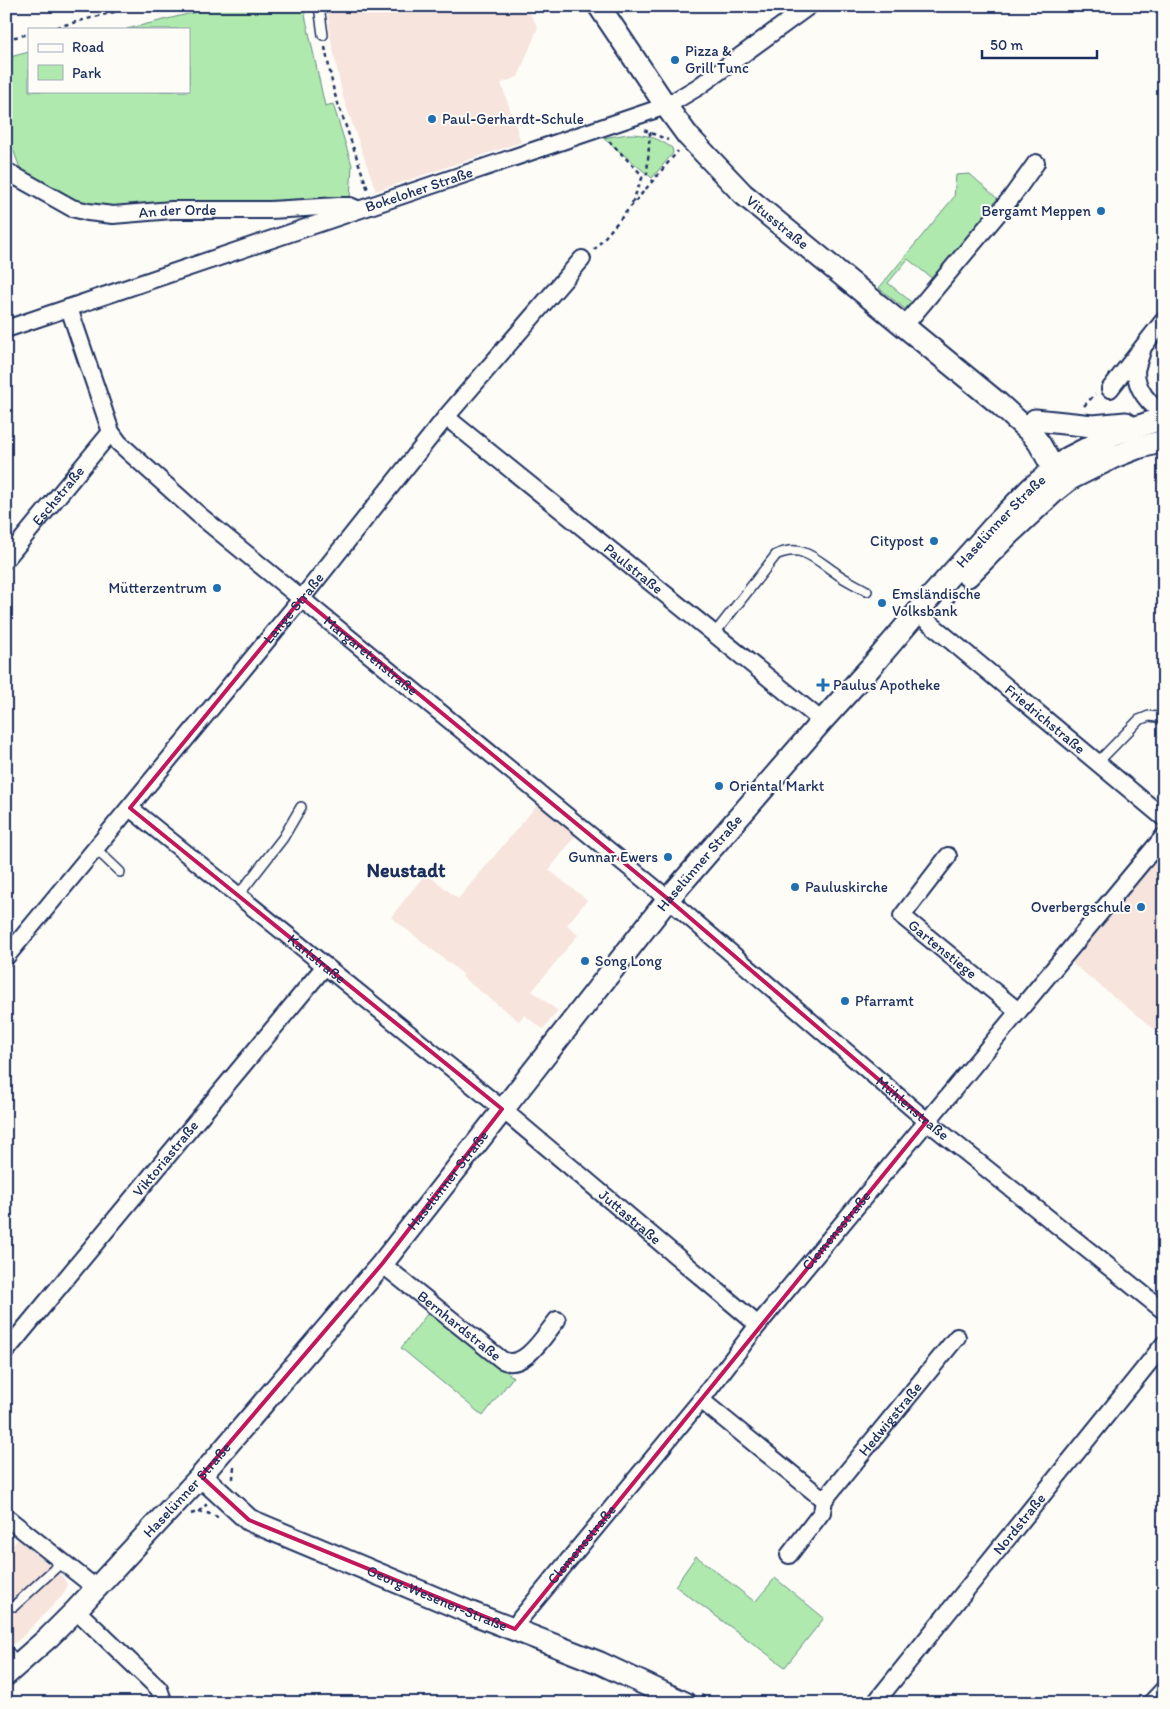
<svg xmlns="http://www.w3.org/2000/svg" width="1170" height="1709" viewBox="0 0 1170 1709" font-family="Itim,sans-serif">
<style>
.built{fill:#f6e4dd}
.green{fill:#afe9ad;stroke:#658c86}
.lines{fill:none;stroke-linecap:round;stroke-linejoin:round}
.stream{stroke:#6488b6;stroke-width:4.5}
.service-casing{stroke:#1b2f5e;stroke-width:12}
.minor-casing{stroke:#1b2f5e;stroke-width:20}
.tertiary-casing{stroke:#1b2f5e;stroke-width:25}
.path{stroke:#1b2f5e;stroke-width:2.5;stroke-dasharray:4 4;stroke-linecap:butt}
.service{stroke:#fdfcf7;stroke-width:9}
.minor{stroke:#fdfcf7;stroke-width:16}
.tertiary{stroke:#fdfcf7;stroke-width:21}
.marked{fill:none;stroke:#c2185b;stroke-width:4;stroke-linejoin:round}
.poi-dot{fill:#1f6fb2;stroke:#fdfcf7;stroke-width:2}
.labels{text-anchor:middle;stroke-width:4;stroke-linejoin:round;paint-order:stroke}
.poi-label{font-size:15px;fill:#1b2f5e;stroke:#fdfcf7;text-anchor:start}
.street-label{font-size:15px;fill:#1b2f5e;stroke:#fdfcf7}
.district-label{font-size:20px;font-weight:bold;fill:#1b2f5e;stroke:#fdfcf7}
</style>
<rect width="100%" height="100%" fill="#fdfcf7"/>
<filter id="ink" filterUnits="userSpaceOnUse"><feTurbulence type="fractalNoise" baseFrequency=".02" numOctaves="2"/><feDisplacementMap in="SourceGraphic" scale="10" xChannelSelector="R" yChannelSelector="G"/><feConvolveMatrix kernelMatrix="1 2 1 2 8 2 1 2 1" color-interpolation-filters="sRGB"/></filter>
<g filter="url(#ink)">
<g class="built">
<path d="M327,6H525L538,27L518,77L501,83L521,142L376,191L343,97L330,35Z"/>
<path d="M538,804L576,835L549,870L587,900L567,925L578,935L532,991L558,1011L543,1029L524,1015L519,1021L462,977L463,974L391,917L426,873L458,899Z"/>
<path d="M1164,851V1037L1072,963Z"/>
<path d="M18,1539L58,1572L65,1580L67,1586L63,1595L20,1639L6,1649V1553Z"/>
</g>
<g class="green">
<path d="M220,6H303L325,106L333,104L352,165L350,199L102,210L73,203L21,171L6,130V58L29,52V91H189V29H127Z"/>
<path d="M628,134C646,134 658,138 672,148L673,153L652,178L603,138Z"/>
<path d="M970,174L1000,201L935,281L908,259L888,283L915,305L910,313L879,288L954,197L956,175Z"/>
<path d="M431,1309L513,1377L483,1416L401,1348Z"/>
<path d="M696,1556L755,1602L775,1578L824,1618L785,1667L675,1586Z"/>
</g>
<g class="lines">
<path class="stream" d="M6,135L10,138"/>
<defs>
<g id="service">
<path d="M319,6L323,35"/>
<path d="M715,633L776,555C802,543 815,559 836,573C845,580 857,585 867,591"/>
<path d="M1098,762L1139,720L1149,716L1157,717L1164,721"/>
<path d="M96,849L120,872"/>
<path d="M237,894L244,888L283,838L301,807"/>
<path d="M14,1606L62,1562"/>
<path d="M6,1649L19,1664"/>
</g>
<g id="minor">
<path id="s1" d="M6,171L72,208L88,212L113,215L172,210H270L339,206H350L357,209"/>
<path id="s2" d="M69,308L111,432L119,443L199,515L668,899L927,1121L1164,1311"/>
<path d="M904,326L1011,198L1036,163"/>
<path id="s3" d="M6,329L666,106L698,87L809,6"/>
<path d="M1142,351C1140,357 1137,365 1136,371C1136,389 1149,405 1164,413"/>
<path d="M1110,389L1164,320"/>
<path id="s4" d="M446,417L822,721"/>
<path id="s5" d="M6,559L111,432"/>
<path id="s6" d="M926,620L1164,818"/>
<path id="s7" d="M130,808L496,1104L758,1325"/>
<path id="s8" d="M948,856L902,916L1018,1011"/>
<path id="s9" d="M6,957L302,598L446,417L582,259"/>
<path id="s10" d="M382,1264L502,1360C524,1371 544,1336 557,1320"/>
<path id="s11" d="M6,1351L325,966"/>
<path d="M701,1400L824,1500"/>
<path d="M6,1517L97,1589"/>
<path id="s12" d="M789,1555L822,1512L824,1500L957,1337"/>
<path d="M76,1610L159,1689L164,1703"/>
<path id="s13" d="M515,1629L520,1619L701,1400L758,1325L1164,836"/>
<path id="s14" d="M875,1703L1164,1344"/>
<path d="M1151,1703L1164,1689"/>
</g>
<g id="tertiary">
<path id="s15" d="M599,6L666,106L688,136L743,194L998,403L1031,433L1039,443L1053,468L1070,479"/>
<path d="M1035,420L1093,426L1126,423"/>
<path d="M968,576L1010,533L1056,490L1070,479L1114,457L1137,448L1164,441"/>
<path id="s16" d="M201,1476L249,1520L469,1612L600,1663L685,1703"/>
<path id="s17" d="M6,1675L49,1637L76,1610L201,1476L382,1264L668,899L822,721L870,668L927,601L995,525L1031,488L1068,458L1115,434L1164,418"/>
</g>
</defs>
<use href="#service" class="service-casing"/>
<use href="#minor" class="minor-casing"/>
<use href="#tertiary" class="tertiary-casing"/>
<g class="path">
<path d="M1160,6L1164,9"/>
<path d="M49,29L137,6"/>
<path d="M6,39L29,34"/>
<path d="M325,47L334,92L368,190"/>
<path d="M644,130L668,140"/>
<path d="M609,141L643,176"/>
<path d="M632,203L643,176L647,174L650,132"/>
<path d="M594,250L678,151"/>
<path d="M1084,406L1095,394"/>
<path d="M952,603L962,593"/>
<path d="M234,1467L233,1478L234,1481"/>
<path d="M199,1512L207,1504"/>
<path d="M191,1514C201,1510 209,1513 219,1518"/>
<path d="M701,1695L715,1703"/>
<path d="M6,1698L12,1692"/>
</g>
<use href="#service" class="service"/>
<use href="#minor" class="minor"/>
<use href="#tertiary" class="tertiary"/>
</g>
</g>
<path class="marked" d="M302,598L668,899L927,1121L515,1629L249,1520L201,1476L382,1264L502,1109L130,808Z"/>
<g class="poi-dot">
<circle cx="675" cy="60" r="5"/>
<circle cx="432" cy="119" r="5"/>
<circle cx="1101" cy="211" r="5"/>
<circle cx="934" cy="541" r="5"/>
<circle cx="217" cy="588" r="5"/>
<circle cx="882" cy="603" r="5"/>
<path d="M820.5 677.5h5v5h5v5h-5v5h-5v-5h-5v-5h5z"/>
<circle cx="719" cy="786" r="5"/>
<circle cx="668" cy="857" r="5"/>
<circle cx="795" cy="887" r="5"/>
<circle cx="1141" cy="907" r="5"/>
<circle cx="585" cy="961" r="5"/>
<circle cx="845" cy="1001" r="5"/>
</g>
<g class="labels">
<g class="poi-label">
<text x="685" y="56">Pizza &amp;<tspan x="685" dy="17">Grill Tunc</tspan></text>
<text x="442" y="124">Paul-Gerhardt-Schule</text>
<text x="1091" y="216" text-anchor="end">Bergamt Meppen</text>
<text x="924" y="546" text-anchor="end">Citypost</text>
<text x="207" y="593" text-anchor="end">Mütterzentrum</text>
<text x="892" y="599">Emsländische<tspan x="892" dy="17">Volksbank</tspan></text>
<text x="833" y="690">Paulus Apotheke</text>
<text x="729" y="791">Oriental Markt</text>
<text x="658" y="862" text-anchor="end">Gunnar Ewers</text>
<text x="805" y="892">Pauluskirche</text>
<text x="1131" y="912" text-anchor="end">Overbergschule</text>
<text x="595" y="966">Song Long</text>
<text x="855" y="1006">Pfarramt</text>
</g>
<g class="street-label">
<text dy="5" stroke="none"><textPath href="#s3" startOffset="436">Bokeloher Straße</textPath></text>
<text dy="5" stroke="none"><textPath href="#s1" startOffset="182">An der Orde</textPath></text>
<text dy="5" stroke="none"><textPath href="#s15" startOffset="282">Vitusstraße</textPath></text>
<text dy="5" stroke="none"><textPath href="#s5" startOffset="82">Eschstraße</textPath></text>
<text dy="5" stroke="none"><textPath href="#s17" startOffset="1525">Haselünner Straße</textPath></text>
<text dy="5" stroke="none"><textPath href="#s4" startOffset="241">Paulstraße</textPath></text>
<text dy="5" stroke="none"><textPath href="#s9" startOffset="452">Lange Straße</textPath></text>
<text dy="5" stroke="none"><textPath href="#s2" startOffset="474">Margaretenstraße</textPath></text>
<text dy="5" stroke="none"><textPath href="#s6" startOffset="155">Friedrichstraße</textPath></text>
<text dy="5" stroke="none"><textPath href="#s17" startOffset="1069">Haselünner Straße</textPath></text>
<text dy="5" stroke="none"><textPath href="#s8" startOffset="128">Gartenstiege</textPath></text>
<text dy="5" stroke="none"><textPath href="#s7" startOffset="240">Karlstraße</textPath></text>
<text dy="5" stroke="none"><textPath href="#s2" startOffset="1180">Mühlenstraße</textPath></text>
<text dy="5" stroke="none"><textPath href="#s11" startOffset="250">Viktoriastraße</textPath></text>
<text dy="5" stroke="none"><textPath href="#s17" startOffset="664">Haselünner Straße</textPath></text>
<text dy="5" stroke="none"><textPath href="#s7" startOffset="646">Juttastraße</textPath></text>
<text dy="5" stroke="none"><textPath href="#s13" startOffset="512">Clemensstraße</textPath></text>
<text dy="5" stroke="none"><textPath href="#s10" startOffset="99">Bernhardstraße</textPath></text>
<text dy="5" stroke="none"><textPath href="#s12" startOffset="171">Hedwigstraße</textPath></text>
<text dy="5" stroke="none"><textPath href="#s17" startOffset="259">Haselünner Straße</textPath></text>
<text dy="5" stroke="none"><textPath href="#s14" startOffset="230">Nordstraße</textPath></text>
<text dy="5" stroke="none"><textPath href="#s13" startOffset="108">Clemensstraße</textPath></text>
<text dy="5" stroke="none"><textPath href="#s16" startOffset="269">Georg-Wesener-Straße</textPath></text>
</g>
<g class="district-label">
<text x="406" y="877">Neustadt</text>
</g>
</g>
<rect width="1170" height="1709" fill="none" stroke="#fdfcf7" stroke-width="25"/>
<rect x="12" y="12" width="1145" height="1684" fill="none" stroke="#1b2f5e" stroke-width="2" filter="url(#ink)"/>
<rect x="28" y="28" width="162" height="65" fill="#fdfcf7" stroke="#a3aaba"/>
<rect x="38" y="44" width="25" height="8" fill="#fdfcf7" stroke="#a3aaba"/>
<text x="72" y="52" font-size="15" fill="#1b2f5e">Road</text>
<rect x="38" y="65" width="25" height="15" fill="#afe9ad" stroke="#a3aaba"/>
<text x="72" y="78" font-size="15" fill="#1b2f5e">Park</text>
<path d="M982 50v8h115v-8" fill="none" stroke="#1b2f5e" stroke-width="2.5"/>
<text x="990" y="50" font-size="15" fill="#1b2f5e" stroke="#fdfcf7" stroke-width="4" paint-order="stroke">50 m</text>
</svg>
